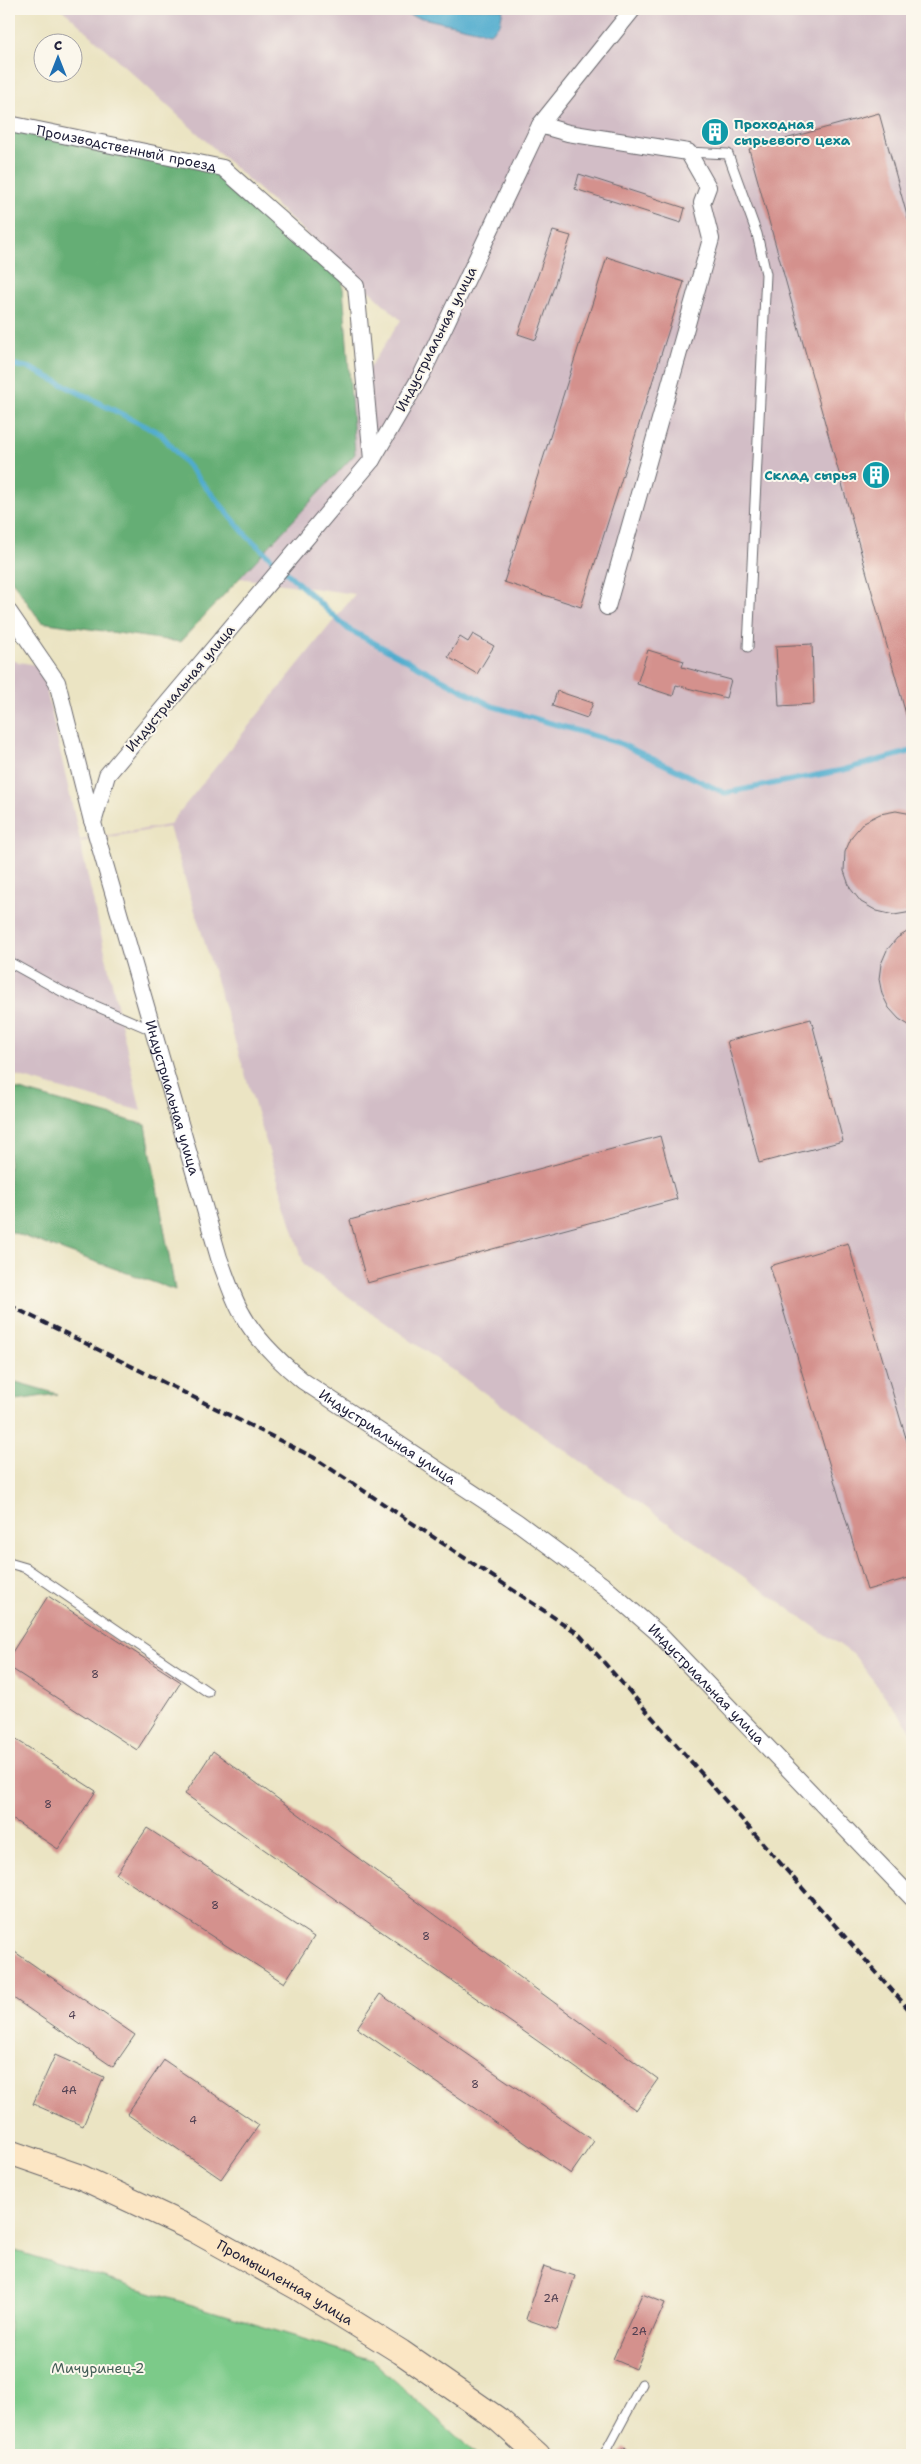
<svg xmlns="http://www.w3.org/2000/svg" width="921" height="2464" viewBox="0 0 921 2464" font-family="'Shantell Sans',sans-serif">
<style>
.industrial{fill:#d2bdc6}
.green{fill:#7cca89;stroke:#4f7662}
.forest{fill:#65ae75;stroke:#446858}
.water{fill:#4facce;stroke:#386784}
.lines{fill:none;stroke-linecap:round;stroke-linejoin:round}
.stream{stroke:#4facce;stroke-width:5.5}
.building{fill:#d4918d}
.service-casing{stroke:#68666b;stroke-width:11}
.minor-casing{stroke:#68666b;stroke-width:18}
.secondary-casing{stroke:#68666b;stroke-width:26}
.service{stroke:#fff;stroke-width:9}
.minor{stroke:#fff;stroke-width:16}
.secondary{stroke:#fce6c4;stroke-width:24}
.rail{stroke:#22223b;stroke-width:4;stroke-dasharray:8 4;stroke-linecap:butt}
.labels{text-anchor:middle;stroke-width:4;stroke-linejoin:round;paint-order:stroke}
.number-label{font-size:11px;fill:#4e3e50}
.culture-label{font-size:14px;font-weight:bold;fill:#0d838f;stroke:#fbf7ec;text-anchor:start}
.street-label{font-size:14px;fill:#22223b;stroke:#fbf7ec}
.park-label{font-size:14px;fill:#425d56;stroke:#fbf7ec}
</style>
<rect width="100%" height="100%" fill="#fbf7ec"/>
<filter id="ink" filterUnits="userSpaceOnUse"><feTurbulence type="fractalNoise" baseFrequency=".02" numOctaves="2"/><feDisplacementMap in="SourceGraphic" scale="10" xChannelSelector="R" yChannelSelector="G"/><feConvolveMatrix kernelMatrix="1 2 1 2 8 2 1 2 1" color-interpolation-filters="sRGB"/></filter>
<filter id="wash" filterUnits="userSpaceOnUse"><feTurbulence type="fractalNoise" baseFrequency=".0096" numOctaves="4" result="noise"/><feDisplacementMap in="SourceGraphic" scale="20" xChannelSelector="R" yChannelSelector="G"/><feGaussianBlur stdDeviation="1.12" result="paint"/><feColorMatrix in="noise" values="0 0 0 0 0 0 0 0 0 0 0 0 0 0 0 0 0 1.4 0 .05"/><feComposite in="paint" operator="in"/></filter>
<g filter="url(#wash)">
<rect width="100%" height="100%" fill="#ebe4c3"/>
<path class="industrial" d="M62,9H912V1732L854,1655L304,1265L169,827L80,842L141,1111L9,1074V660L41,666L80,840L169,825L355,594L232,577L401,320Z"/>
<path class="green" d="M9,2249L372,2360L477,2455H9Z"/>
<g class="forest">
<path d="M9,124L223,168L342,273L355,454L180,642L41,622L9,576Z"/>
<path d="M9,1087L146,1125L175,1290L9,1231Z"/>
<path d="M9,1380L58,1394L9,1401Z"/>
</g>
<path class="water" d="M381,9H503L500,24L490,33Z"/>
<g class="lines">
<path class="stream" d="M9,364L30,368L161,434L247,536L348,629L492,706L619,743L725,793L843,770L912,751"/>
</g>
<g id="blocks">
<g class="building">
<path d="M879,113L912,234V716L907,718L749,149Z"/>
<rect x="707" y="124" width="15" height="16"/>
<path d="M579,174L685,208L681,223L575,189Z"/>
<path d="M553,231L571,236L536,340L518,334Z"/>
<path d="M607,257L684,282L581,607L504,582Z"/>
<path d="M473,634L494,646L477,674L448,657L460,637L468,642Z"/>
<path d="M812,644L814,704L779,706L776,646Z"/>
<path d="M648,650L684,661L682,667L731,680L726,698L676,685L673,696L637,684Z"/>
<path d="M557,691L593,703L587,718L552,706Z"/>
<path d="M896,811L912,814V912L894,915L877,911L861,902L850,888L844,871L845,852L852,836L864,822L880,814Z"/>
<path d="M912,929V1027L899,1019L889,1008L882,994L879,979L881,964L887,950L897,938Z"/>
<path d="M811,1019L843,1141L759,1163L727,1041Z"/>
<path d="M660,1136L677,1199L367,1283L350,1220Z"/>
<path d="M848,1243L912,1458V1577L867,1590L770,1266Z"/>
<path d="M48,1596L181,1682L137,1750L9,1667V1657Z"/>
<path d="M9,1735L96,1791L58,1849L9,1817Z"/>
<path d="M213,1751L658,2079L636,2110L185,1794Z"/>
<path d="M147,1828L314,1937L284,1983L116,1874Z"/>
<path d="M9,1948L135,2035L113,2067L9,1995Z"/>
<path d="M380,1994L594,2141L571,2174L357,2028Z"/>
<path d="M55,2055L104,2077L83,2126L33,2104Z"/>
<path d="M164,2060L259,2125L221,2179L127,2114Z"/>
<path d="M544,2266L575,2276L557,2330L526,2319Z"/>
<path d="M642,2294L665,2303L636,2369L613,2359Z"/>
<path d="M625,2447L633,2455H616Z"/>
</g>
</g>
</g>
<g filter="url(#ink)">
<use href="#blocks" fill-opacity="0" stroke="#68666b" stroke-width="1"/>
<g class="lines">
<defs>
<g id="service">
<path d="M688,152L728,154L757,234L766,274L748,647"/>
<path d="M9,962L63,992L152,1030"/>
<path d="M9,1563L26,1568L208,1692"/>
<path d="M604,2455L642,2384"/>
</g>
<g id="minor">
<path id="s1" d="M9,124L223,168L356,286L372,460"/>
<path d="M540,125L633,9"/>
<path id="s2" d="M607,607L711,239L702,203L708,187L688,152L568,133L540,125L422,374L372,460L107,775L93,823L219,1258C226,1276 232,1296 241,1312C255,1339 280,1362 303,1381L517,1522L605,1587L658,1633L912,1898"/>
<path d="M9,612L57,682L92,821"/>
</g>
<g id="secondary">
<path id="s3" d="M9,2152L81,2177L194,2230L298,2288L401,2352L499,2420L538,2455"/>
</g>
</defs>
<use href="#service" class="service-casing"/>
<use href="#minor" class="minor-casing"/>
<use href="#secondary" class="secondary-casing"/>
<use href="#service" class="service"/>
<use href="#minor" class="minor"/>
<use href="#secondary" class="secondary"/>
<path class="rail" d="M9,1305L313,1457L579,1634L912,2013"/>
</g>
</g>
<defs>
<symbol id="building-disc" viewBox="-11 -11 22 22"><circle r="9.5" fill="#0f9aa8" stroke="#fbf7ec"/><path d="M-4-6H4V6H1V3H-1V6H-4ZM-2.5-4.3h1.7v1.8h-1.7ZM.8-4.3h1.7v1.8H.8ZM-2.5-1h1.7V.8h-1.7ZM.8-1h1.7V.8H.8Z" fill="#fff"/></symbol>
</defs>
<g fill-rule="evenodd">
<use href="#building-disc" x="699" y="116" width="32" height="32"/>
<use href="#building-disc" x="860" y="459" width="32" height="32"/>
</g>
<g class="labels">
<g class="number-label">
<text x="95" y="1678">8</text>
<text x="48" y="1808">8</text>
<text x="215" y="1909">8</text>
<text x="426" y="1940">8</text>
<text x="72" y="2019">4</text>
<text x="475" y="2088">8</text>
<text x="69" y="2094">4А</text>
<text x="193" y="2124">4</text>
<text x="551" y="2302">2А</text>
<text x="639" y="2335">2А</text>
</g>
<g class="culture-label">
<text x="734" y="129">Проходная<tspan x="734" dy="16">сырьевого цеха</tspan></text>
<text x="857" y="480" text-anchor="end">Склад сырья</text>
</g>
<g class="street-label">
<text dy="5" stroke="none"><textPath href="#s1" startOffset="120">Производственный проезд</textPath></text>
<text transform="translate(436 339) rotate(-63)" y="5">Индустриальная улица</text>
<text transform="translate(180 688) rotate(-50)" y="5">Индустриальная улица</text>
<text dy="5" stroke="none"><textPath href="#s2" startOffset="1750">Индустриальная улица</textPath></text>
<text dy="5" stroke="none"><textPath href="#s2" startOffset="2170">Индустриальная улица</textPath></text>
<text dy="5" stroke="none"><textPath href="#s2" startOffset="2575">Индустриальная улица</textPath></text>
<text dy="5" stroke="none"><textPath href="#s3" startOffset="306">Промышленная улица</textPath></text>
</g>
<g class="park-label">
<text x="98" y="2373">Мичуринец-2</text>
</g>
</g>
<rect width="921" height="2464" fill="none" stroke="#fbf7ec" stroke-width="30"/>
<g transform="translate(58 58)"><circle r="24" fill="#fbf7ec" stroke="#a4a2a5"/>
<path d="M0-4L9 19L0 12L-9 19Z" fill="#1f6fb2"/>
<text y="-8" font-size="14" font-weight="bold" text-anchor="middle" fill="#22223b">С</text>
</g>
</svg>
